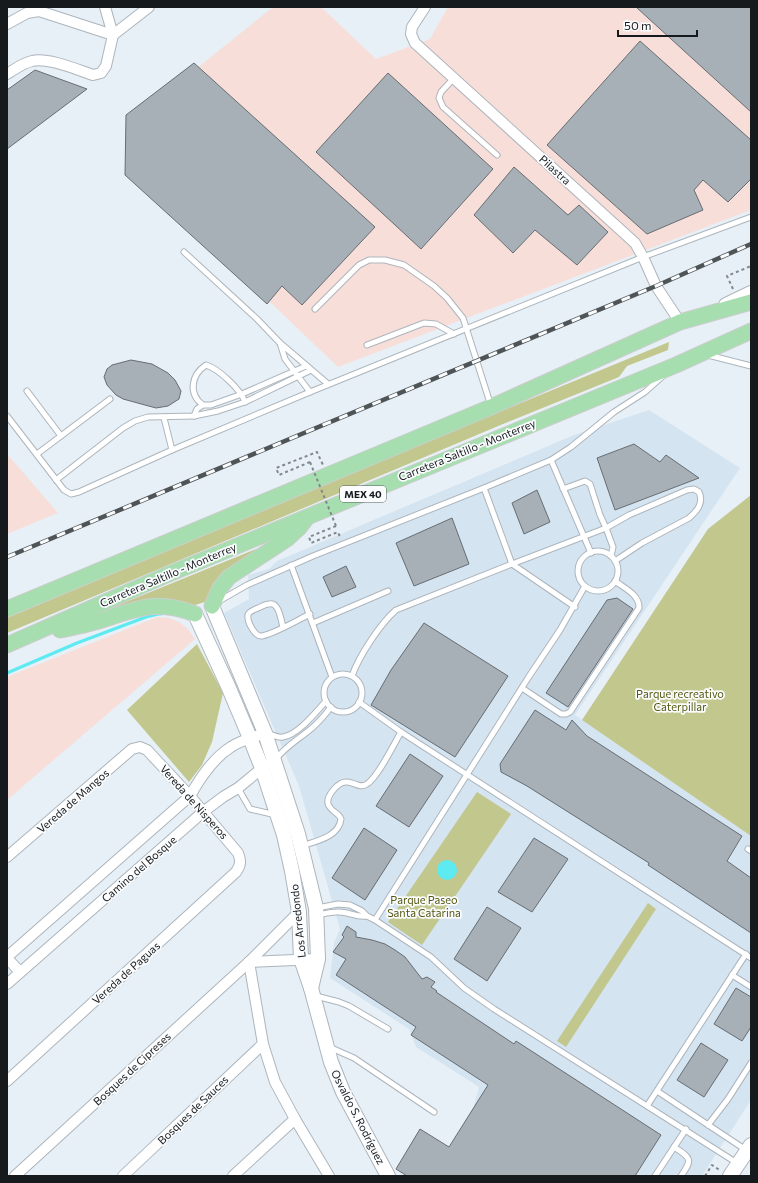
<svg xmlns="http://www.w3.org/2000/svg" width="758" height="1183" viewBox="0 0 758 1183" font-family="Commissioner,sans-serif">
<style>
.built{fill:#d5e4f1}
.industrial{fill:#f8ded9}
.green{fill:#c2c78d}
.water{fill:#5deaf0}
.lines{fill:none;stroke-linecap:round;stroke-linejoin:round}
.stream{stroke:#5deaf0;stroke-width:3}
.building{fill:#a8b0b7;stroke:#666d73}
.lane-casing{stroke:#adb5bc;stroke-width:7}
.street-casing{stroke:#adb5bc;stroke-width:12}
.secondary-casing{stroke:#adb5bc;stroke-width:16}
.primary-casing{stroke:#cccdcd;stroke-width:17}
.path{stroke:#82898d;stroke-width:2;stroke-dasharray:3 3;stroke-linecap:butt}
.lane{stroke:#fff;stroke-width:5}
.street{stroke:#fff;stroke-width:10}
.secondary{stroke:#fff;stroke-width:14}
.primary{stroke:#a6deaf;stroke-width:15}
.rail-casing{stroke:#4f5457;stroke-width:4.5}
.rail{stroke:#fafcfe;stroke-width:3;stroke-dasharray:9;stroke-linecap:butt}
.path-bridge{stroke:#82898d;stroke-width:2;stroke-dasharray:3 3;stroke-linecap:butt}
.labels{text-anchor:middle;stroke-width:3.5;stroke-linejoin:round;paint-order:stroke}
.shield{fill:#fafcfe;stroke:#5b5e60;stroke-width:1}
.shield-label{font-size:10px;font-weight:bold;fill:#171a1c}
.street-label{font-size:11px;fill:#171a1c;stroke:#fafcfe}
.park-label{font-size:11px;fill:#555810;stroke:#fafcfe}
</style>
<rect width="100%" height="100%" fill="#e7f0f7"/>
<path class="built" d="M649,410L740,468L575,715L751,836V1100L702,1176H500L461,1151L479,1087L416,1047L409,1029L330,978L334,943L340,929L299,786L224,613L249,599L248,575L269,569L277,561L574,435Z"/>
<g class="industrial">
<path d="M273,7H321L376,59L430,39L448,7H751V210L338,367L137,175L141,113Z"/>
<path d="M7,454L58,513L7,534Z"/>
<path d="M157,617L169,618L179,622L187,628L195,639L7,800V677Z"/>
</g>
<g class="green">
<path d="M669,342L668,350L627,366L619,377L503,424L7,633V618L467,425Z"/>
<path d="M751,495V836L582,720L708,529Z"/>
<path d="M271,543L214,585L209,592L208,601L192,606L84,619Z"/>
<path d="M197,644L223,693L212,742L202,765L189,782L127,710Z"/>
<path d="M477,792L511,814L422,945L388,922Z"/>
<path d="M648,903L656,909L566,1047L557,1041Z"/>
</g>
<circle class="water" cx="447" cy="870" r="10"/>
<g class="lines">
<path class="stream" d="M7,673L77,643L146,617L158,614H161"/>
</g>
<g class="building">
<path d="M636,7H751V112Z"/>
<path d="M640,41L751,140V179L728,202L703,180L694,190L703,210L647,234L547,145Z"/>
<path d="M194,63L375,227L302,305L282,286L267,304L125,175L126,115Z"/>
<path d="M35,70L87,89L7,149V90Z"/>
<path d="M388,73L493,169L421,249L316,152Z"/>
<path d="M514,167L568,215L579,205L608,232L577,265L535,230L513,253L474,215Z"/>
<path d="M131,360L152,364L168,373L175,380L181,391L179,399L168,406L156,408L123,399L116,395L107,385L104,377L107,369L112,365Z"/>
<path d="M634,444L660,462L666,455L699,478L615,510L597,458Z"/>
<path d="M537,490L550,522L524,534L512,503Z"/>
<path d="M452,518L469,564L414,586L396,543Z"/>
<path d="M346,566L356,587L332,597L323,577Z"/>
<path d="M617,598L633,609L568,707L546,693L607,600Z"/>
<path d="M424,623L508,676L455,757L371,705L391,670Z"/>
<path d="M535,710L566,730L572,720L587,736L742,836L727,861L751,878V933L648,865L649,863L527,786L501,772L500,764Z"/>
<path d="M410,754L443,776L409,827L376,806Z"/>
<path d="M364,828L397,850L365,900L332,878Z"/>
<path d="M534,838L568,859L532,912L498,892Z"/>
<path d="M487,907L521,928L487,981L454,959Z"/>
<path d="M347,926L356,932V937L372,940L385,944L395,950L405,957L422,979L427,977L435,982L431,987L437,991L436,992L514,1044L516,1041L661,1135L635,1176H407L396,1169L420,1129L449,1147L488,1085L411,1035L416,1027L336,975L346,959L333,952L344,937L342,935Z"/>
<path d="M736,988L751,997V1027L742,1041L714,1024Z"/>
<path d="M701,1043L728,1060L704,1097L677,1080Z"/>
</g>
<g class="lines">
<defs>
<g id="lane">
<path d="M454,78L441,92L439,98L443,107L497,155"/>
<path d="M184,252L257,319L280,343L285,359L310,392"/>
<path d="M315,309L359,265L369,260H385L404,265L434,286L447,298L463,318L491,406"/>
<path d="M280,343L328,384"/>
<path d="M367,345L424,323L436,324L454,334"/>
<path d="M708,355L751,366"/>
<path d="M27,391L61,436"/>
<path d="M203,405C188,394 191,375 206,365C219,369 241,390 245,402"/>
<path d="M7,416L64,490L71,494L79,492L172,450L310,392L643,257L751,217"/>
<path d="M194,416L197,409L203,405H211L242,394L306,366"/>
<path d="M164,418L172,450"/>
<path d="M37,454L110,399"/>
<path d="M551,460L591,553"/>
<path d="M56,480L123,428L135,421L148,417L194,416L218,411L245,402L311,370"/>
<path d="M484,488L512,564L575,607"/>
<path d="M563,489L585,481L590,484L600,515L606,528L629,515L687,490L694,489L699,492C704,503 697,511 689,518L642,543L615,561"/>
<circle cx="598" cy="571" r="20"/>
<path d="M291,565L332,677"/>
<path d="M219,601L247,585L313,556L484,488L551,460L571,447L614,412L645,392L663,376"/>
<path d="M313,623L388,591"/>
<path d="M283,627C281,621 279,601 269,604C265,604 261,607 258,608C254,610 249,611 248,615C247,622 255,637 262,636C276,633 296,621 310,614"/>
<circle cx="343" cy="693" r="19"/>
<path d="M352,676C359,656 380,624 396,610L512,564L606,528L613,547L611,556"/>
<path d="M522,688L561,714H566L570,712L639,608C640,595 624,588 615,581"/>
<path d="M359,702L401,732L751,958"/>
<path d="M268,733C272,735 278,738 283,737C298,735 316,712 326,701"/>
<path d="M276,759C286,746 299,739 312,728C319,722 325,715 331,707"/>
<path d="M238,788L250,809L276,815"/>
<path d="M302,846C316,841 339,837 341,819C339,813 332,812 329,806C324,798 338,781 347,782C354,782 360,789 367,784C378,777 394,744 401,732"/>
<path d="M748,849L751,851"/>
<path d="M317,908L338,904L350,905L362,911L367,916L375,920L431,957L464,988L494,1009L737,1163"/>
<path d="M317,915C323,914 330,912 337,912C348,911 356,918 367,916"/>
<path d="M375,920L528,678L560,630L585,586"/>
<path d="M732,975L751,987"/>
<path d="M316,996L339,1002L349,1006L388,1029"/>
<path d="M329,1047L354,1058L434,1112"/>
<path d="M657,1091L746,1150"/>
<path d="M647,1106L746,954"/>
<path d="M708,1125L728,1099L751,1063"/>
<path d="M674,1147C691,1158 693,1159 681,1176"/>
<path d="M655,1176L686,1129"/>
</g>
<g id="street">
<path d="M425,7L412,27L411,34L415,43L635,243L643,257L656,286L680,322"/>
<path d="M7,24L27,13L39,11L113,35L149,7"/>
<path d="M7,74C15,69 23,63 32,61C48,57 78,70 93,75L101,73L106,66L113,35L105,7"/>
<path d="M7,857L132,749L140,747L147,750L190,796L238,853C241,860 241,865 236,872L7,1081"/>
<path d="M7,957L190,796C200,778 213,758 231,747C241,740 254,737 265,733"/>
<path d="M7,958L20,972"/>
<path d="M249,962L263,1044L275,1082L295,1119L329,1176"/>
<path d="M249,962L318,959"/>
<path d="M7,984L203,812L223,797L238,788L266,765"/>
<path d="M15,1176L249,962L299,912"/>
<path d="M123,1176L263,1044"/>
<path d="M233,1176L295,1119"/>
</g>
<g id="secondary">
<path d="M726,305L751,293"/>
<path d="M212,606L265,733L298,834L316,908L318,959L311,988"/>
<path d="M195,614L228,686L250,738L262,768L284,835L292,871L299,912L301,959L311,988L331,1062L343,1092L388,1176"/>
<path d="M730,1176L751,1145"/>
</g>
<g id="primary">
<path d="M212,606L220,588L229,577L287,539L299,528L306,519"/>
<path d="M7,609L491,407L680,322L751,302"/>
<path d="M60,630C75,627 91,624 105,619C140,607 159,600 195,614"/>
<path d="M7,645L164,576L676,365L751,331"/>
</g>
</defs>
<use href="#lane" class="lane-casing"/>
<use href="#street" class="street-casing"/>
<use href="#secondary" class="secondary-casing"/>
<use href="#primary" class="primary-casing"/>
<g class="path">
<path d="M733,289L727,276L751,266"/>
<path d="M310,462L279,475L276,468L317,452L323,465"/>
<path d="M336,526L309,537L311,543L338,532L340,537"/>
<path d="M705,1176L712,1165L721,1171"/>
</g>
<use href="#lane" class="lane"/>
<use href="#street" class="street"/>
<use href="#secondary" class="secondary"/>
<use href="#primary" class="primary"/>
<defs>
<path id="rail" d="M7,557L656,286L751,244"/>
</defs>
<use href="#rail" class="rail-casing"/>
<use href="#rail" class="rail"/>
<path class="path-bridge" d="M310,462L336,526"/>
</g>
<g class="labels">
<rect class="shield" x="340" y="486" width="46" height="16" rx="3"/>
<g class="shield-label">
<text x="363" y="498">MEX 40</text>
</g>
<g class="street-label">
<text transform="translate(555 170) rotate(42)" y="4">Pilastra</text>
<text transform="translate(467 450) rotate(-22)" y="4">Carretera Saltillo - Monterrey</text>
<text transform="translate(168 575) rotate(-23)" y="4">Carretera Saltillo - Monterrey</text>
<text transform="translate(73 801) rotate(-41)" y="4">Vereda de Mangos</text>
<text transform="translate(194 802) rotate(48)" y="4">Vereda de Nisperos</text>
<text transform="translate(139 869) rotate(-41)" y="4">Camino del Bosque</text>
<text transform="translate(298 921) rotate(-96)" y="4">Los Arredondo</text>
<text transform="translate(126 973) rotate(-42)" y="4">Vereda de Paguas</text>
<text transform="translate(132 1069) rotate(-43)" y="4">Bosques de Cipreses</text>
<text transform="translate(193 1110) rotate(-44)" y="4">Bosques de Sauces</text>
<text transform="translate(358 1117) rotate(63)" y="4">Osvaldo S. Rodríguez</text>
</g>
<g class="park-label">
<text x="680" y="698">Parque recreativo<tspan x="680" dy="13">Caterpillar</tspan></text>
<text x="424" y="904">Parque Paseo<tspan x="424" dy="13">Santa Catarina</tspan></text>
</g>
</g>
<rect width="758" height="1183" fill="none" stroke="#171a1c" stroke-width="16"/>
<path d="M618 30v6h79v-6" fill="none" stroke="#171a1c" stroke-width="2"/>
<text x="624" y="30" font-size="12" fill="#171a1c" stroke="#fafcfe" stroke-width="3" paint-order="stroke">50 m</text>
</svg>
